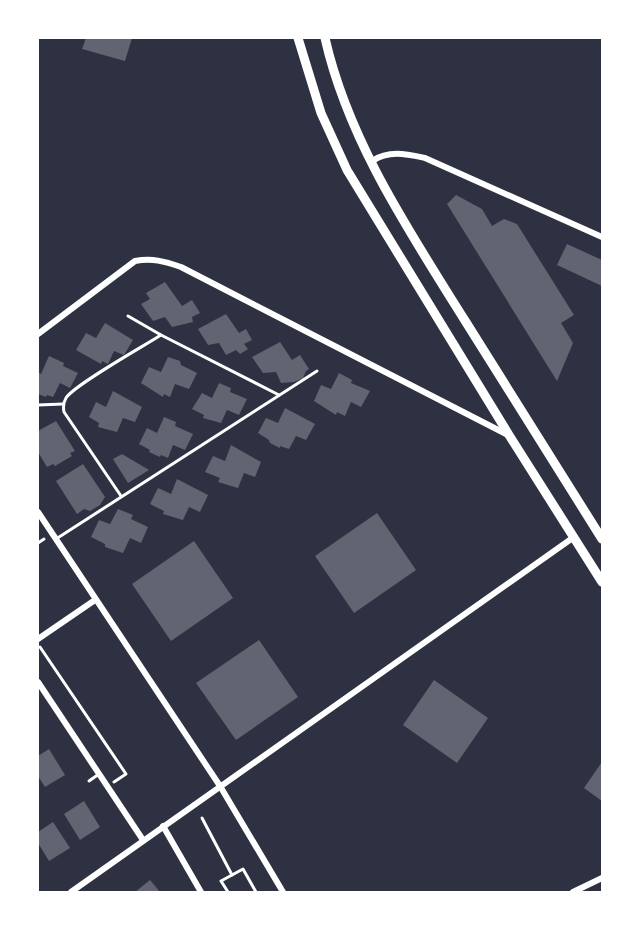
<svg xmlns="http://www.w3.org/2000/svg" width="640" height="930" viewBox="0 0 640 930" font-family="'Roboto Serif',serif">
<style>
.building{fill:#626471}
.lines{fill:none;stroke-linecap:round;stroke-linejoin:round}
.path{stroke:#fff;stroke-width:3}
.service{stroke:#fff;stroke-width:3}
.minor{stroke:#fff;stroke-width:6}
.secondary{stroke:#fff;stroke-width:9}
</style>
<rect width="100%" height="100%" fill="#2d3142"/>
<g class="building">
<path d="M86,38H132L125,61L82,49Z"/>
<path d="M456,195L482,209L492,226L504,219L517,224L574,315L561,323L573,343L557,381L447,204Z"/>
<path d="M567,244L602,260V286L557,265Z"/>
<path d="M165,282L182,306L192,300L200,313L192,317L193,322L172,327L165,317L153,321L141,304L150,299L146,293Z"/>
<path d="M226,314L239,333L246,329L252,340L244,344L248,349L240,354L236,350L226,355L219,343L208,345L198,329Z"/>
<path d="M105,323L133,340L124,355L114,351L108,364L102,361L101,364L76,350L86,333L96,338Z"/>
<path d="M280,342L292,360L300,355L309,369L306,371L303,378L294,382L281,383L276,372L263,373L252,357Z"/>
<path d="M49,356L64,363L63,366L78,373L70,388L60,383L53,397L47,395L46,397L38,394V372L41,374Z"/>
<path d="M168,357L180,361L181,365L197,373L189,389L175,384L170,397L164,394L163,397L141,383L149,367L161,372Z"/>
<path d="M339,373L352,380L351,383L370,391L361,407L351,402L345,416L337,412L336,415L314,401L321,385L331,389Z"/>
<path d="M219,383L231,388L230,392L247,399L239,415L227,410L221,423L203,418L204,415L192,409L202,393L212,398Z"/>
<path d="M113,391L142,407L135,422L123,418L117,432L98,427L99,423L89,417L96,402L106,407Z"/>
<path d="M285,408L315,424L306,440L296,436L289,449L280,446V448L270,443L269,440L258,433L266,418L278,423Z"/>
<path d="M164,417L176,422L175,426L193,434L185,450L173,445L168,458L161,455L160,457L149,452L150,450L139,444L147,428L157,433Z"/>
<path d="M56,421L75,451L70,453L72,456L55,466L53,464L47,467L38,452V431Z"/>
<path d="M231,445L261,462L255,477L244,473L238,488L218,482L220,478L205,472L213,456L225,461Z"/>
<path d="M122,454L149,470L128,483L113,459Z"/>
<path d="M83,464L105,497L100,505L90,511L84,509L77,514L56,481Z"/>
<path d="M177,479L208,495L200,512L189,507L183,520L163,514L164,511L150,504L158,488L171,494Z"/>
<path d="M118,509L133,515L131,519L148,527L141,543L130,538L123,553L105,547V544L91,537L99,520L110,524Z"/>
<path d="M377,513L416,570L354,613L315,556Z"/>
<path d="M194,541L233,598L171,641L132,584Z"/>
<path d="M259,640L298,697L236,740L196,683Z"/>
<path d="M434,680L488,718L457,763L403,725Z"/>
<path d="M49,749L65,775L45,787L38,776V756Z"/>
<path d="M602,762V801L584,788Z"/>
<path d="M84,801L100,827L80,840L64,814Z"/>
<path d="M53,822L70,848L49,861L38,843V832Z"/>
<path d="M150,880L160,892H135Z"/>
</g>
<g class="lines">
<g class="path">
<path d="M38,543L44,539"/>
<path d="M40,647L126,774L114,782"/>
<path d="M202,818L232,875"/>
<path d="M228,892L221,881L243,869L256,892"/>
</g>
<g class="service">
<path d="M128,316L161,335"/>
<path d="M38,405L63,404"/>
<path d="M121,496L64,412C63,407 63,403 66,398C74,385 144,346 161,335L279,395"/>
<path d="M56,539L317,371"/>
<path d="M89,781L99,774"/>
</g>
<g class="minor">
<path d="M372,161C389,150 406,154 425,158L602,237"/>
<path d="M38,334L135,261C152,258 164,261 181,267L508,435"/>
<path d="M38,512L220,786L283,892"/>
<path d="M38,639L95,600"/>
<path d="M38,682L143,840"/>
<path d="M163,826L201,892"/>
<path d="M71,892L574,537"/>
<path d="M573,892L602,878"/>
</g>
<g class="secondary">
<path d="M298,38L321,113L347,170L509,435L602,582"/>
<path d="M325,38C348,140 409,231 464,319C510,392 556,465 602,539"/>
</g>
</g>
<rect width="640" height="930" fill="none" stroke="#ffffff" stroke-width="78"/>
</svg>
